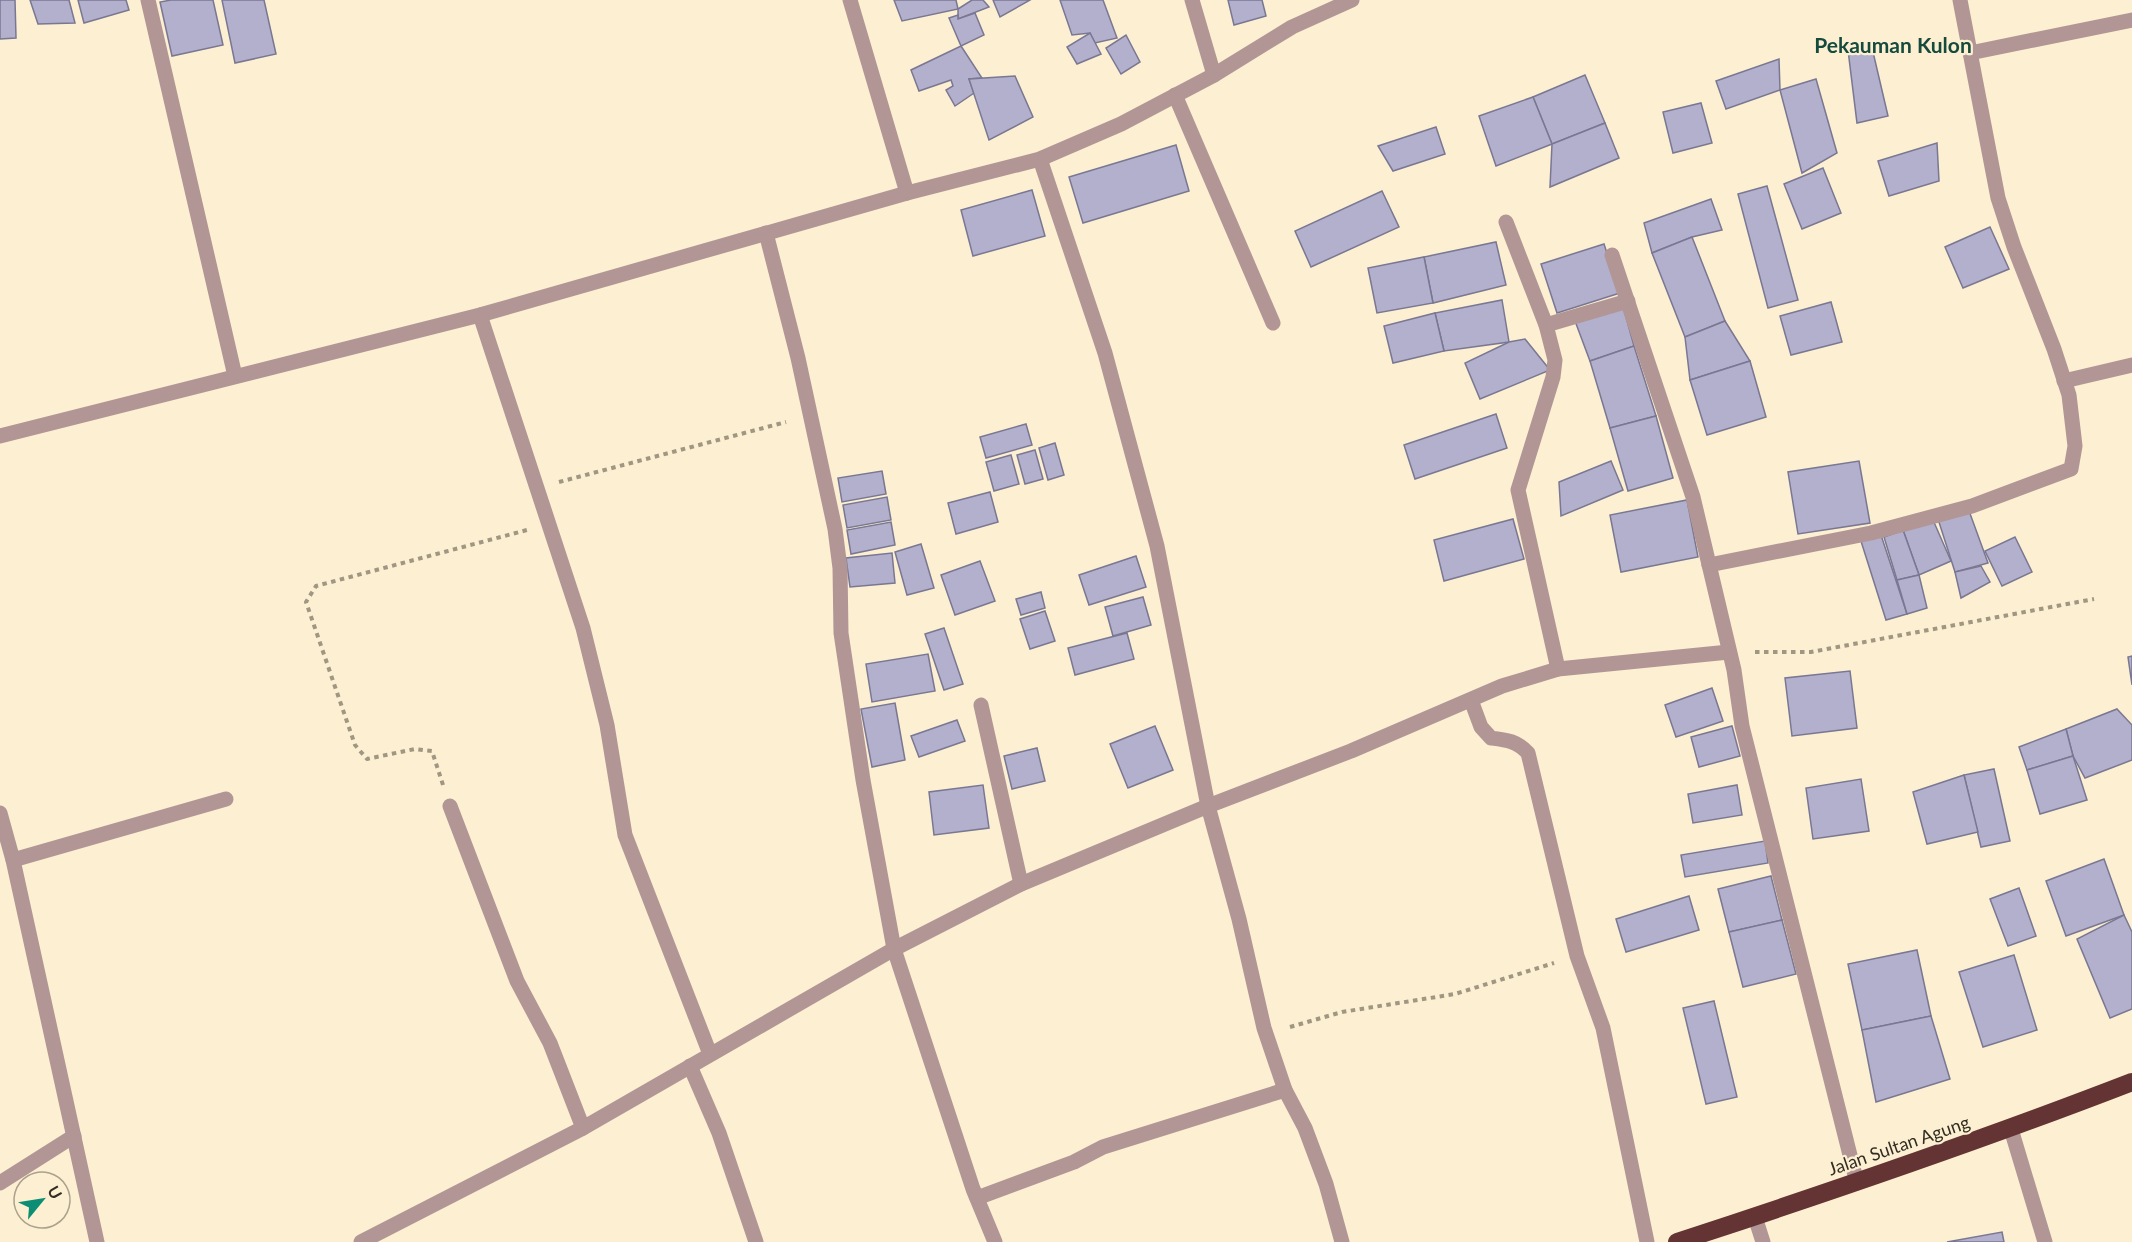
<svg xmlns="http://www.w3.org/2000/svg" width="2132" height="1242" viewBox="0 0 2132 1242" font-family="Lato,sans-serif">
<style>
.building{fill:#b2b0cc;stroke:#797792;stroke-width:1.5}
.lines{fill:none;stroke-linecap:round;stroke-linejoin:round}
.path{stroke:#a09782;stroke-width:4;stroke-dasharray:4.5 4.5;stroke-linecap:butt}
.street{stroke:#b19695;stroke-width:15}
.highway{stroke:#643333;stroke-width:18}
.labels{text-anchor:middle;stroke-width:4.5;stroke-linejoin:round;paint-order:stroke}
.street-label{font-size:18px;fill:#322d22;stroke:#fcefd2}
.quarter-label{font-size:21px;font-weight:bold;fill:#154a3d;stroke:#fcefd2}
</style>
<rect width="100%" height="100%" fill="#fcefd2"/>
<g class="building">
<path d="M0,0H15L16,38L0,39Z"/>
<path d="M30,0H69L75,23L38,24Z"/>
<path d="M78,0H126L129,10L84,23Z"/>
<path d="M171,0H213L223,45L172,56L160,2Z"/>
<path d="M222,0H264L276,54L235,63Z"/>
<path d="M894,0H956L958,9L902,21Z"/>
<path d="M972,0H983L989,7L958,19V9Z"/>
<path d="M993,0H1030L1000,17Z"/>
<path d="M1060,0H1103L1117,38L1095,43L1090,33L1072,35Z"/>
<path d="M1228,0H1262L1266,16L1234,25Z"/>
<path d="M975,13L984,35L961,46L949,18L958,15V19Z"/>
<path d="M1090,33L1101,54L1077,64L1067,47Z"/>
<path d="M1126,35L1140,62L1121,74L1106,48Z"/>
<path d="M961,46L982,78L969,79L974,93L955,106L946,90L953,86L951,80L919,91L911,70Z"/>
<path d="M1848,50L1873,52L1888,116L1857,123Z"/>
<path d="M1779,59L1780,90L1726,109L1716,81Z"/>
<path d="M1585,75L1605,123L1552,144L1533,97Z"/>
<path d="M1015,76L1033,117L989,140L969,79Z"/>
<path d="M1816,79L1837,153L1802,173L1780,90Z"/>
<path d="M1533,97L1552,144L1496,166L1479,116Z"/>
<path d="M1701,103L1712,143L1673,153L1663,112Z"/>
<path d="M1605,123L1619,158L1550,187L1552,144Z"/>
<path d="M1436,127L1445,154L1393,171L1378,146Z"/>
<path d="M1937,143L1939,181L1889,196L1878,161Z"/>
<path d="M1176,145L1189,191L1083,223L1069,177Z"/>
<path d="M1823,168L1841,213L1802,229L1784,184Z"/>
<path d="M1767,186L1798,300L1768,308L1738,194Z"/>
<path d="M1032,190L1045,236L973,256L961,210Z"/>
<path d="M1382,191L1399,227L1311,267L1295,231Z"/>
<path d="M1711,199L1722,230L1692,237L1652,253L1644,223Z"/>
<path d="M1990,227L2009,269L1963,288L1945,247Z"/>
<path d="M1692,237L1725,321L1685,337L1652,253Z"/>
<path d="M1496,242L1506,285L1433,303L1424,257Z"/>
<path d="M1604,244L1620,293L1557,313L1541,264Z"/>
<path d="M1424,257L1433,303L1377,313L1368,268Z"/>
<path d="M1502,300L1509,342L1444,351L1435,313Z"/>
<path d="M1831,302L1842,342L1791,355L1780,316Z"/>
<path d="M1623,306L1634,346L1590,361L1575,321Z"/>
<path d="M1435,313L1444,351L1393,363L1384,326Z"/>
<path d="M1725,321L1750,361L1690,380L1685,337Z"/>
<path d="M1525,339L1550,370L1480,399L1465,363L1509,342Z"/>
<path d="M1634,346L1656,416L1610,428L1590,361Z"/>
<path d="M1750,361L1766,417L1707,435L1690,380Z"/>
<path d="M1496,414L1507,448L1415,479L1404,445Z"/>
<path d="M1656,416L1673,478L1628,491L1610,428Z"/>
<path d="M1026,424L1032,445L986,458L980,437Z"/>
<path d="M1055,443L1064,475L1048,480L1039,448Z"/>
<path d="M1035,450L1043,479L1025,484L1017,455Z"/>
<path d="M1011,455L1019,484L994,491L986,462Z"/>
<path d="M1611,461L1623,490L1561,516L1559,482Z"/>
<path d="M1859,461L1870,523L1798,534L1788,472Z"/>
<path d="M882,471L886,494L842,502L838,478Z"/>
<path d="M990,492L998,522L956,534L948,503Z"/>
<path d="M887,497L891,520L847,528L843,505Z"/>
<path d="M1687,500L1698,557L1621,572L1610,515Z"/>
<path d="M1968,508L1988,563L1955,572L1938,519Z"/>
<path d="M1513,519L1524,559L1444,581L1434,540Z"/>
<path d="M1933,520L1951,561L1919,575L1903,530Z"/>
<path d="M891,522L895,545L851,554L847,530Z"/>
<path d="M1903,530L1919,575L1897,580L1884,537Z"/>
<path d="M1880,532L1907,614L1886,620L1860,538Z"/>
<path d="M2015,537L2032,572L2002,586L1985,551Z"/>
<path d="M921,544L934,588L907,595L895,552Z"/>
<path d="M892,553L895,583L850,587L846,558Z"/>
<path d="M1136,556L1146,587L1089,605L1079,575Z"/>
<path d="M980,561L995,601L955,615L941,575Z"/>
<path d="M1981,566L1990,582L1961,598L1955,572Z"/>
<path d="M1919,575L1927,608L1907,614L1897,580Z"/>
<path d="M1041,592L1045,608L1021,615L1016,599Z"/>
<path d="M1143,597L1151,625L1113,636L1105,607Z"/>
<path d="M1045,611L1055,641L1030,649L1020,619Z"/>
<path d="M944,628L963,684L944,690L925,634Z"/>
<path d="M1127,633L1134,659L1075,675L1068,648Z"/>
<path d="M928,654L935,691L872,702L866,664Z"/>
<path d="M2132,656V685L2128,657Z"/>
<path d="M1850,671L1857,728L1792,736L1785,678Z"/>
<path d="M1712,688L1723,721L1676,737L1665,705Z"/>
<path d="M895,703L905,760L872,767L861,709Z"/>
<path d="M2117,709L2132,725V760L2085,778L2073,756L2066,729Z"/>
<path d="M957,720L965,741L919,757L911,736Z"/>
<path d="M1155,726L1173,770L1128,788L1110,744Z"/>
<path d="M1732,726L1740,756L1699,767L1691,737Z"/>
<path d="M2066,729L2073,756L2027,770L2019,747Z"/>
<path d="M1037,748L1045,781L1012,789L1004,756Z"/>
<path d="M2073,756L2087,800L2040,814L2027,770Z"/>
<path d="M1994,769L2010,841L1981,847L1964,775Z"/>
<path d="M1964,775L1978,832L1927,844L1913,792Z"/>
<path d="M1861,779L1869,831L1813,839L1806,788Z"/>
<path d="M983,785L989,828L934,835L929,792Z"/>
<path d="M1737,785L1742,815L1693,823L1688,794Z"/>
<path d="M1765,841L1768,863L1685,877L1681,855Z"/>
<path d="M2104,859L2124,915L2066,936L2046,881Z"/>
<path d="M1771,876L1782,920L1729,932L1718,889Z"/>
<path d="M2019,888L2036,936L2008,946L1990,899Z"/>
<path d="M1689,896L1699,930L1626,952L1616,919Z"/>
<path d="M2124,915L2132,932V1009L2110,1018L2077,939Z"/>
<path d="M1782,920L1796,974L1743,987L1729,932Z"/>
<path d="M1917,950L1931,1016L1862,1030L1848,964Z"/>
<path d="M2014,955L2037,1030L1983,1047L1959,972Z"/>
<path d="M1714,1001L1737,1097L1706,1104L1683,1008Z"/>
<path d="M1931,1016L1950,1079L1876,1102L1862,1030Z"/>
<path d="M2002,1232L2004,1242H1947Z"/>
</g>
<g class="lines">
<g class="path">
<path d="M559,482L786,422"/>
<path d="M1755,652H1811L2094,599"/>
<path d="M443,785L432,751L415,749L367,759L355,745L306,602L316,586L527,530"/>
<path d="M1290,1027L1342,1012L1455,994L1554,963"/>
</g>
<g class="street">
<path d="M148,0L235,376"/>
<path d="M850,0L907,193"/>
<path d="M1192,0L1214,75"/>
<path d="M1970,53L2132,20"/>
<path d="M1175,95L1273,323"/>
<path d="M1040,159L1105,353L1157,546L1208,806L1239,919L1264,1028L1285,1090L1305,1128L1326,1184L1342,1242"/>
<path d="M1506,222L1546,325L1555,360L1553,377L1518,490L1558,669"/>
<path d="M766,233L798,358L835,529L840,568L841,633L863,780L894,949L973,1189L995,1242"/>
<path d="M1612,255L1693,497L1734,670L1742,726L1857,1183"/>
<path d="M480,315L583,628L607,725L625,835L710,1054"/>
<path d="M1546,325L1628,301"/>
<path d="M2064,381L2132,365"/>
<path d="M0,436L480,315L907,193L1040,159L1121,124L1214,75L1292,27L1352,0"/>
<path d="M1709,565L1871,533L1972,506L2071,469L2075,446L2069,395L2054,349L2014,247L1998,198L1960,0"/>
<path d="M1471,700L1481,727L1491,738C1507,740 1517,741 1528,753L1577,956L1603,1028L1647,1242"/>
<path d="M981,705L1021,884"/>
<path d="M450,806L517,981L550,1043L583,1128"/>
<path d="M0,813L13,860L97,1242"/>
<path d="M13,860L226,799"/>
<path d="M690,1066L719,1133L756,1242"/>
<path d="M2011,1129L2045,1242"/>
<path d="M0,1183L74,1136"/>
<path d="M977,1198L1074,1162L1103,1147L1285,1090"/>
<path d="M1755,1217L1763,1242"/>
<path d="M361,1242L583,1128L894,949L1021,884L1208,806L1351,751L1502,686L1558,669L1729,652"/>
</g>
<path class="highway" d="M1677,1242C1830,1192 1982,1140 2132,1082"/>
</g>
<g class="labels">
<g class="street-label">
<text transform="translate(1899 1146) rotate(-19)" y="6">Jalan Sultan Agung</text>
</g>
<g class="quarter-label">
<text x="1893" y="53">Pekauman Kulon</text>
</g>
</g>
<g transform="translate(42 1200) rotate(60)"><circle r="28" fill="#fcefd2" stroke="#aba18c" stroke-width="1.5"/>
<path d="M0-4.5L10 22L0 15L-10 22Z" fill="#0c8e75"/>
<text y="-9" font-size="16" font-weight="bold" text-anchor="middle" fill="#322d22">U</text>
</g>
</svg>
